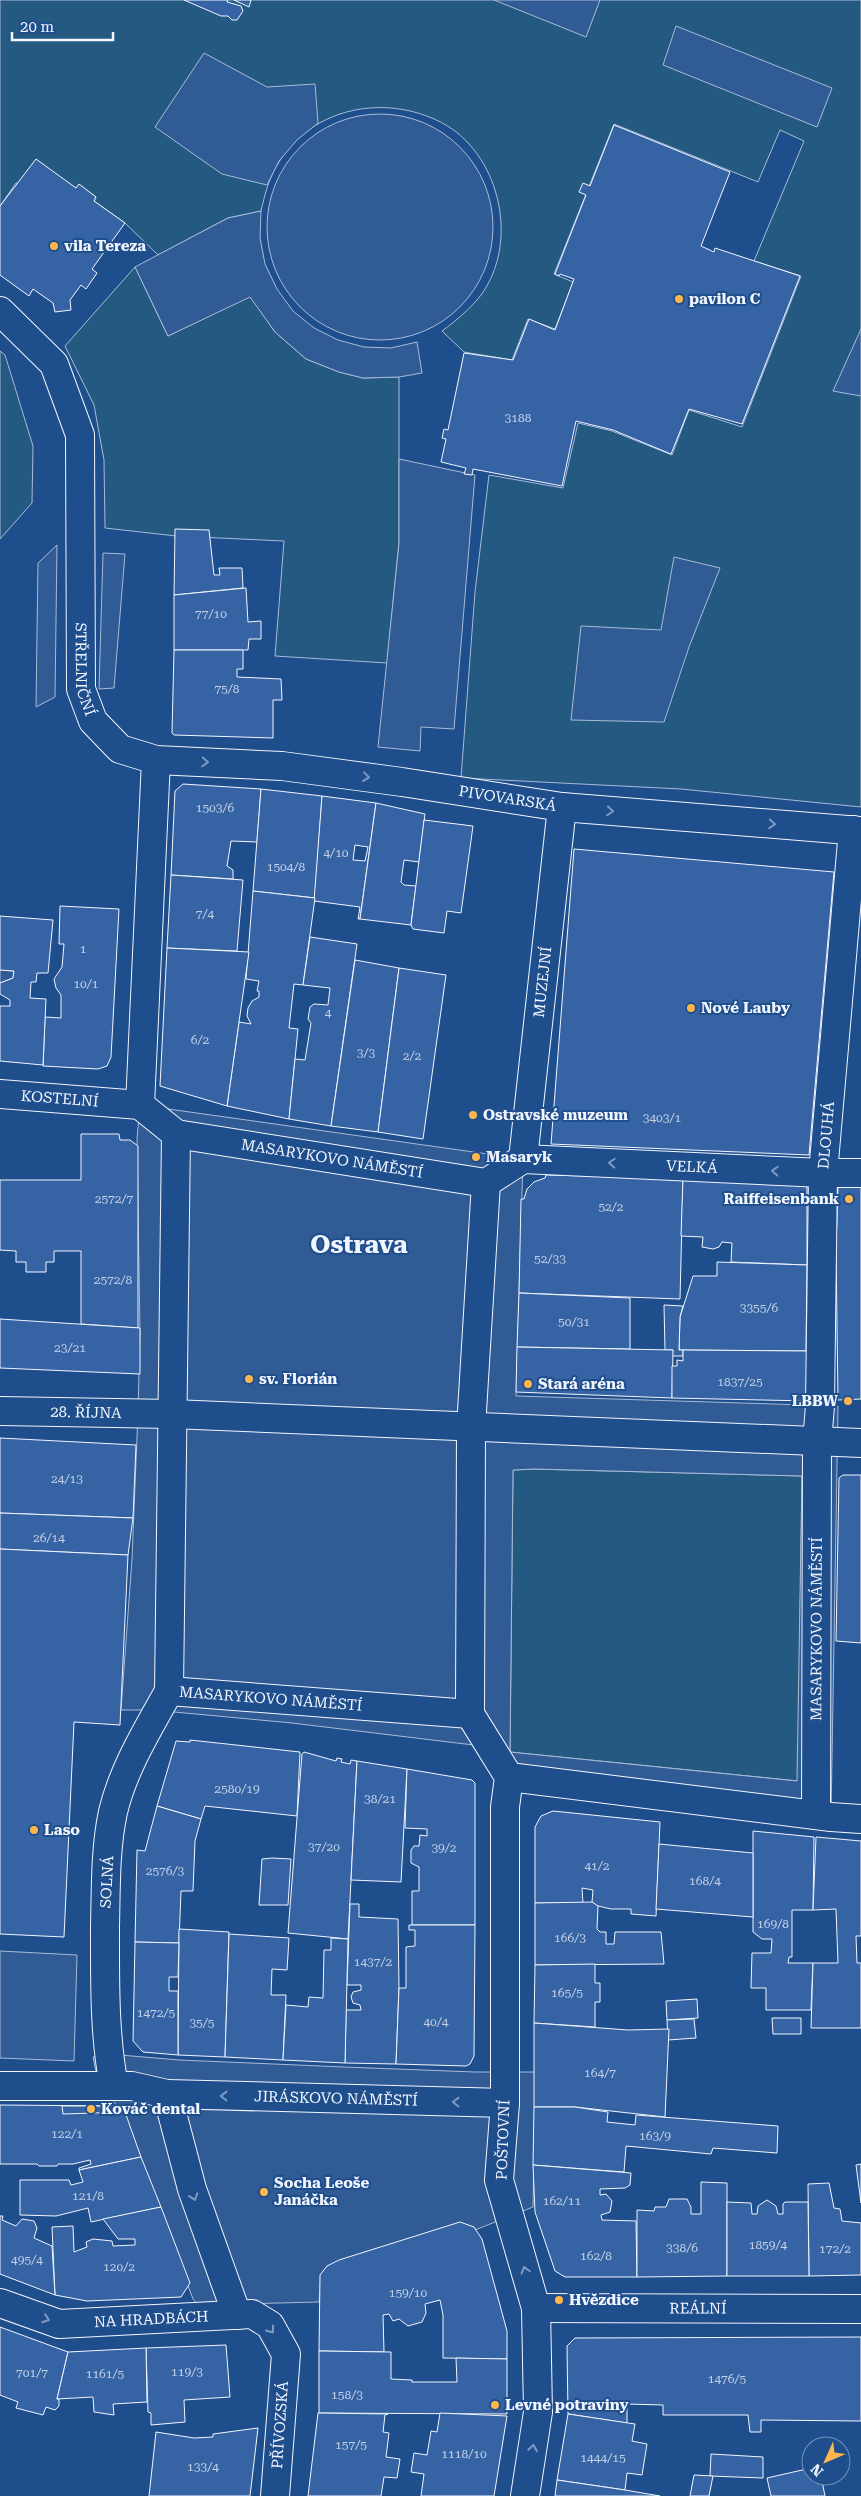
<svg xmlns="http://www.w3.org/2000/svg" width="861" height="2496" viewBox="0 0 861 2496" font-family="'Roboto Serif',serif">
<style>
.green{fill:#245a82;stroke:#a8bbd7}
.parking{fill:#305b95;stroke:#a8bbd7;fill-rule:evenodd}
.building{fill:#3563a3;stroke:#f2f6ff;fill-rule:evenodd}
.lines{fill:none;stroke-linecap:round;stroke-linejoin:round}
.minor-casing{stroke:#f2f6ff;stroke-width:30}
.minor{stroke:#1f4e8c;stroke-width:28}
.oneway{stroke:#7e9ac0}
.poi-dot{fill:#ffb74d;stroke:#1f4e8c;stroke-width:2}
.labels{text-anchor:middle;stroke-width:4;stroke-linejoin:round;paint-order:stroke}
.number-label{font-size:12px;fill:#c3d1e8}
.poi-label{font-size:15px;font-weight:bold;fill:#f2f6ff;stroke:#1f4e8c;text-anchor:start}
.street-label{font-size:15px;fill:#f2f6ff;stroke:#1f4e8c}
.town-label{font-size:25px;font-weight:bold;fill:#f2f6ff;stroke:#1f4e8c}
</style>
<rect width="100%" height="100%" fill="#1f4e8c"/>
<g class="green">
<path d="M0,0H861V807L681,789L461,778L475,592L489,475L563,488L578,423L612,431L672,455L689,410L742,427L801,276L754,261L804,141L780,130L758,182L614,124L554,274L573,282L555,329L528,319L512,360L464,352L442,331C457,320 470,309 481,295C519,243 501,158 446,125C390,93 314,105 279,162C269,177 265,194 261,211L228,218L158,255L125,223L94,201L96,197L79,185L76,188L16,183L0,206Z"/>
<path d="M135,267L168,336L250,296L275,332L306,359L339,372L363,378L399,377V543L387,663L275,656L284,541L176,536L105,528L104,460L94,405L65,346Z"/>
<path d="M0,351L5,355L33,446L32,503L0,539Z"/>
<path d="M534,1469L802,1476L798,1781L510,1752L513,1470Z"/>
</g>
<g class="parking">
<path d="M494,0H600L586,37Z"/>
<path d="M676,26L832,88L817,127L663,65Z"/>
<path d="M204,53L267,87L315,84L318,123L297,140L279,161L267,185L222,174L155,127Z"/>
<circle cx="380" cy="227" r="113"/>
<path d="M261,211L260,238L265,264L277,289L293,311L314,328L338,340L364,347L391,348L417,342L422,373L399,377L363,378L339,372L306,359L275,332L250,297L168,336L135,267L228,218Z"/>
<path d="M861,329V396L833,391Z"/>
<path d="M399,459L475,475L454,729L421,727L420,751L378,747L399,543Z"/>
<path d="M57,545L55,697L36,707L38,563Z"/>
<path d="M103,553L125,554L114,688L99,689Z"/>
<path d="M674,557L720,568L689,647L664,722L571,720L581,626L661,630Z"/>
<path d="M0,970L14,971L13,978L0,983Z"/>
<path d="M140,1105L523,1159L516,1396L838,1406L831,1817L509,1777L490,1747L292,1723L153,1710H121L132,1559L138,1413L140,1333L137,1139ZM534,1469L802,1476L797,1781L510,1752L513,1470Z"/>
<path d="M0,1951L77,1955L74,2061L0,2058Z"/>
<path d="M108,2054L179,2060L344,2067L475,2072H535L533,2207L475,2230L321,2279L319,2302L198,2305L193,2299L121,2110L99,2086L93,2057Z"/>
</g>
<g class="building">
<path d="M184,0H228L227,2L241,6L243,11L237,20H232L228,16H221Z"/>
<path d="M234,0H251L249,7Z"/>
<path d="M614,125L730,172L701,246L714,252L715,248L800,276L742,424L689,409L671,454L613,430L576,421L562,486L473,469L472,475L464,474L466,468L441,462L446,439L442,438L444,429L448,430L464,353L513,360L529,319L555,330L574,279L560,274L559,276L555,274L586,195L579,192L583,183L590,186Z"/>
<path d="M36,159L76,188L79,184L96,197L94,201L125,223L92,269L97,273L86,289L81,285L70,300L71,310L55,312L53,303L33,289L29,296L0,275V206Z"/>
<path d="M175,529L209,530L214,575H220L219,568H242L243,588L174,595Z"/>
<path d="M246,588L248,622L261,621V639H249L248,650H174V595Z"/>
<path d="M174,650H243V669H237V677L281,679L282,700H273V738L174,735L172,733Z"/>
<path d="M183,784L261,789L257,842L231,841L227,866L233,870V879L171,875L175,791Z"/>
<path d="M261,789L322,796L315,898L253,891Z"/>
<path d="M322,796L376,803L360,919H358L360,907L314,901ZM355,845L368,847L365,861L353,860Z"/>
<path d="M376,803L425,814L419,862L404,860L401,882L404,885L416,886L411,925L360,919Z"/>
<path d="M424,820L473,826L461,913L447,911L444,933L413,929L411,925Z"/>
<path d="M574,849L834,872L809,1155L551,1144Z"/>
<path d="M171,875L243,880L237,951L167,948Z"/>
<path d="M253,891L315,898L303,985L294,984L289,1028L298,1029L289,1119L227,1106L239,1022L251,1024L247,1016L248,1008L252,1001L259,997V991H257L259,981L246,979Z"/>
<path d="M60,906L119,909L111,1057L107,1066L98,1069L43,1066L45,1017L61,1018V995L56,988L54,979L62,967L64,944H59Z"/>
<path d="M0,916L53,920L48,973H37L36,982H31L30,998L46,999L43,1065L0,1061V1006H10V1000L0,994V983L13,978L14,971L0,970Z"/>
<path d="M310,937L357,944L331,1126L289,1119L295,1059L305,1060L311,1023L308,1019L310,1007L314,1004L328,1005L330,988L303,985Z"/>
<path d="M167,948L249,952L227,1106L160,1086Z"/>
<path d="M355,960L399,968L378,1132L331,1126Z"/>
<path d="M399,968L446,975L423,1139L378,1132Z"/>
<path d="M81,1134H119L120,1140H130L138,1146V1328L81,1324V1251H54V1262H46V1272H26V1262H16V1251L0,1250V1180H81Z"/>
<path d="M546,1175L683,1178L680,1299L519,1293L521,1199H524L527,1189L534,1182L545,1178Z"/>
<path d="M683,1178L807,1180V1265L731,1262L732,1243L722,1242L719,1247L713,1249L702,1247L703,1237L681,1236Z"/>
<path d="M861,1184V1399L838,1400L836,1249L838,1186Z"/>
<path d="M717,1262L807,1265L806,1351L679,1350L680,1317L693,1276H717Z"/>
<path d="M519,1293L630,1298V1349L517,1347Z"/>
<path d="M664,1305L683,1306L680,1317L679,1350H683V1356H672L673,1350H665Z"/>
<path d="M0,1319L140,1328V1374L0,1368Z"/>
<path d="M517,1347L673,1350L672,1398L516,1392Z"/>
<path d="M683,1350L807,1351L808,1401L672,1398V1366H677V1360L683,1361Z"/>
<path d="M0,1438L136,1445L133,1518L0,1513Z"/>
<path d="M843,1475H861V1643L836,1641L839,1478Z"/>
<path d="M0,1513L133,1518L128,1555L0,1549Z"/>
<path d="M0,1549L128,1555L120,1725L74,1722L64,1937L0,1934Z"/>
<path d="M190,1740L300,1752L297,1816L205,1806L201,1819L157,1806L176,1741L190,1742Z"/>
<path d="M304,1752L336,1761L337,1758L342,1759L341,1762L350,1764L351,1760L357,1761L348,1939L288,1933L302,1754Z"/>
<path d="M357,1761L407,1769L401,1882L351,1880Z"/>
<path d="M407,1769L472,1780L475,1783V1925H412V1891H419V1867L411,1863V1850L414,1846H419L420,1835L427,1836V1829L405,1828Z"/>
<path d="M157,1806L201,1819L195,1841L193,1891H181L179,1943L135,1942L137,1850L145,1851Z"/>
<path d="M553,1811L660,1822L656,1916L631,1914V1909H611L594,1905L592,1902L593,1890L582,1888L583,1903H535V1827L541,1816Z"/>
<path d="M753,1831L814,1837L813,1910H792V1957H789L788,1963H813L811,2010H766V1988H751L752,1953H771L772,1939H762L753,1932Z"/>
<path d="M816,1837L861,1841V1936H856L857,1963H861V2028H811L813,1963H838L836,1909L813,1910Z"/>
<path d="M659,1844L753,1853V1917L656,1909Z"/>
<path d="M272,1858L291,1859L288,1905H259L262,1859Z"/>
<path d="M592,1902L598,1906L597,1929L600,1932H606V1944H614L615,1932H661L664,1964L535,1965V1903Z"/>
<path d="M350,1904H359V1917L398,1919L399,1988L396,2064L345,2063L346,2010H361L360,2005L353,2003L351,1997L353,1992L361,1990V1985H347Z"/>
<path d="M409,1925H475L474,2056L470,2064L466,2066L396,2064L399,1988H406V1947L415,1946V1930H409Z"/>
<path d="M179,1929L229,1932L225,2057L178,2055Z"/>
<path d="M229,1934L289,1938L287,1970L272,1969L271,1995H286L283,2060L225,2057Z"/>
<path d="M331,1938L348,1939L345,2063L283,2060L286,2005L308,2007L309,1997L323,1998L324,1950H331Z"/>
<path d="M135,1942L179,1943L178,1977H169V1991H178V2055L143,2052L133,2041Z"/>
<path d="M595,1964V1983H600V2002H595V2027L534,2023L535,1965Z"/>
<path d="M697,1999L698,2018L667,2020L666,2001Z"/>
<path d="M772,2018H801V2034H773Z"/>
<path d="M694,2019L696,2038L668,2040L667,2020Z"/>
<path d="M534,2023L628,2030L669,2029L665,2117L575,2107H534Z"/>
<path d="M0,2105L116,2106L125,2112L141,2157L79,2170V2168L91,2164L90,2160L73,2164H58L57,2166H39L37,2164H0Z"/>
<path d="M62,2106H116L125,2112L63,2114Z"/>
<path d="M534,2107H575L608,2112L607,2122L635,2125L636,2115L778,2126L777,2153L713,2148L711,2154L626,2146L624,2172L533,2165Z"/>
<path d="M141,2157L161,2207L91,2222L88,2208L56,2216L20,2215V2180H69L71,2185L83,2182L79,2170Z"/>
<path d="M861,2164V2203L856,2165Z"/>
<path d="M533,2165L631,2173L630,2185L625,2188L600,2189V2195L606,2194L612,2201L610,2212L601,2215L602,2220L636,2221L637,2277H565L555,2271L535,2212Z"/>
<path d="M701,2182L727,2183V2276L637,2277V2210L654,2211L655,2207H666L669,2199H687L691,2207V2214H701Z"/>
<path d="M829,2183L834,2208L840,2209L842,2221L861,2223V2275L809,2276L808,2184Z"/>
<path d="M767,2200L776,2206L778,2214H783V2204L785,2202H808L809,2276H727V2202L751,2203L752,2214H757L758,2206Z"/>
<path d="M161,2207L190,2283L181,2297L87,2301L55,2295L52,2227L73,2226L74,2252L87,2247L86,2242L93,2239L112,2241L113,2246L135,2245V2239H118L103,2219Z"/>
<path d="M0,2216H3L2,2220L16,2226L22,2219L34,2221L37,2228L34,2238L52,2246L55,2295L0,2274Z"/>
<path d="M460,2222L474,2227L482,2239L507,2331V2359L443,2358V2315L440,2300L425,2304L426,2313L422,2322L408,2326L399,2319L393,2321L389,2314L383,2315L384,2352L319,2351L320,2275L327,2266L339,2260Z"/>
<path d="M0,2327L68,2352L57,2399H59V2406L55,2410L46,2407L43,2415L16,2408L18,2402L0,2395Z"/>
<path d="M861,2337V2421L761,2420V2432H750L748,2415H663V2405L627,2404V2423L568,2414L567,2346L575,2338Z"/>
<path d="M226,2345L230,2397L184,2400L185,2422L151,2425V2413L148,2412L146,2348Z"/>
<path d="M146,2348L147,2402L113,2404L114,2415L94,2412L93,2397L57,2399L68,2352Z"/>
<path d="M319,2351L391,2352V2379L412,2380V2382H457L456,2358L507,2359V2414L319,2413Z"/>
<path d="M318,2413L388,2414L385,2415L383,2432L389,2433L386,2457L400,2459L397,2478L384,2477L381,2496H308Z"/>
<path d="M440,2413L507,2416L494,2496H421L424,2474L411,2472L414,2453L427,2455L431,2431L437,2432Z"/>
<path d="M568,2414L635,2424L632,2441L647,2444L642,2475L627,2473L625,2490L557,2480Z"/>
<path d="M258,2428L250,2496H149L156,2432L194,2438L213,2437V2434Z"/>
<path d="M711,2454L763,2457V2478L710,2476Z"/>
<path d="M811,2468V2476H821L825,2496H771L767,2478Z"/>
<path d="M694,2475L713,2476L709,2496H690Z"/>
<path d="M557,2480L625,2490L660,2496H555Z"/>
</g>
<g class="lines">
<defs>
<g id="minor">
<path id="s1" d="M0,311L54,364L80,435L81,689L93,721L120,749L156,760L282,766L402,782L562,807L861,831"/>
<path id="s2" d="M0,1094L140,1105L176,1134L169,1691C148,1729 123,1769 113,1812C105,1849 106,1888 105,1926C105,1979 104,2034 114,2086"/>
<path d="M140,1105L156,760"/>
<path id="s3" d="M176,1134L486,1183L523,1159"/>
<path id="s4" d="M523,1159L562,807"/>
<path id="s5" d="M523,1159L823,1173H861"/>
<path d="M486,1183L471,1428L470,1714L509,1777L505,1807V2103L499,2180L536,2308L538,2412L525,2496"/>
<path id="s6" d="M0,1411L172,1414L861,1443"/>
<path id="s7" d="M169,1691L470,1714"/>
<path d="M509,1777L831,1817L861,1819"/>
<path id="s8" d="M816,1815L817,1442L820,1406L823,1173L853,830"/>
<path d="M0,2086H132L167,2094"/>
<path id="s9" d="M0,2303L59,2324L252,2314L270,2325L286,2354L275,2496"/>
<path id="s10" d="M536,2308L861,2309"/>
<path id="s11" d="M237,2315L192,2189L167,2094L505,2103"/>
</g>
</defs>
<use href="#minor" class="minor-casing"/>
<use href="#minor" class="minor"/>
</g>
<defs><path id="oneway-chevron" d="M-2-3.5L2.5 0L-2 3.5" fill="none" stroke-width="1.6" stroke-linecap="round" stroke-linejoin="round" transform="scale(1.25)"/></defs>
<g class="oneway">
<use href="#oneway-chevron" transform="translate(205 762) rotate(3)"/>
<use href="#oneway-chevron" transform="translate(366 777) rotate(7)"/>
<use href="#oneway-chevron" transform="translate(610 811) rotate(5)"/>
<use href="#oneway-chevron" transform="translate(772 824) rotate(4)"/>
<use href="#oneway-chevron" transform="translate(612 1163) rotate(-177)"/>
<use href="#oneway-chevron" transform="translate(775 1171) rotate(-177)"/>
<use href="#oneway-chevron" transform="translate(224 2096) rotate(-179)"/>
<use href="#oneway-chevron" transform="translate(456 2102) rotate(-179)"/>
<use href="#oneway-chevron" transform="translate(194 2197) rotate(71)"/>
<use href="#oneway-chevron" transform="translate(525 2270) rotate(-106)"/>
<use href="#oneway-chevron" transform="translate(46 2319) rotate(20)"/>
<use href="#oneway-chevron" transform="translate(271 2330) rotate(54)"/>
<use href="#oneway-chevron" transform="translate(533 2448) rotate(-81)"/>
</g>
<g class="poi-dot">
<circle cx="54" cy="246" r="5"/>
<circle cx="679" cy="299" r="5"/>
<circle cx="691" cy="1008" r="5"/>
<circle cx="473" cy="1115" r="5"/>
<circle cx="476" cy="1157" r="5"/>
<circle cx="849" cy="1199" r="5"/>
<circle cx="249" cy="1379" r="5"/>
<circle cx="528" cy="1384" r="5"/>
<circle cx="848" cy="1401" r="5"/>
<circle cx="34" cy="1830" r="5"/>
<circle cx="91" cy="2109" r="5"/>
<circle cx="264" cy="2192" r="5"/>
<circle cx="559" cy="2300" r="5"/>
<circle cx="495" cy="2405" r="5"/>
</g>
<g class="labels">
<g class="number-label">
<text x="518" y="422">3188</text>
<text x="211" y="618">77/10</text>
<text x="227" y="693">75/8</text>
<text x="215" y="812">1503/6</text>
<text x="336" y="857">4/10</text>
<text x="286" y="871">1504/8</text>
<text x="205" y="918">7/4</text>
<text x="83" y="953">1</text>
<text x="86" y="988">10/1</text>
<text x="328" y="1017">4</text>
<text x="200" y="1044">6/2</text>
<text x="366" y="1057">3/3</text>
<text x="412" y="1060">2/2</text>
<text x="662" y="1122">3403/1</text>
<text x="114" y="1203">2572/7</text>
<text x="611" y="1211">52/2</text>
<text x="550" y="1263">52/33</text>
<text x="113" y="1284">2572/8</text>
<text x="759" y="1312">3355/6</text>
<text x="574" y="1326">50/31</text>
<text x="70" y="1352">23/21</text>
<text x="740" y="1386">1837/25</text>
<text x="67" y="1483">24/13</text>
<text x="49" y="1542">26/14</text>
<text x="237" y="1793">2580/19</text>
<text x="380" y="1803">38/21</text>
<text x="324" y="1851">37/20</text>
<text x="444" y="1852">39/2</text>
<text x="597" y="1870">41/2</text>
<text x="165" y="1875">2576/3</text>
<text x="705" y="1885">168/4</text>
<text x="773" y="1928">169/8</text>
<text x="570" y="1942">166/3</text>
<text x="373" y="1966">1437/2</text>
<text x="567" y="1997">165/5</text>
<text x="156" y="2017">1472/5</text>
<text x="436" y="2026">40/4</text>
<text x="202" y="2027">35/5</text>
<text x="600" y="2077">164/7</text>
<text x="67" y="2138">122/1</text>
<text x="655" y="2140">163/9</text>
<text x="88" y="2200">121/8</text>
<text x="562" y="2205">162/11</text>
<text x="768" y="2249">1859/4</text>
<text x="682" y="2252">338/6</text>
<text x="835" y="2253">172/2</text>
<text x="596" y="2260">162/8</text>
<text x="27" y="2264">495/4</text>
<text x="119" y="2271">120/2</text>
<text x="408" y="2297">159/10</text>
<text x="187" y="2376">119/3</text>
<text x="32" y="2377">701/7</text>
<text x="105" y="2378">1161/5</text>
<text x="727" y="2383">1476/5</text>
<text x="347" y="2399">158/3</text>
<text x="351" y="2449">157/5</text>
<text x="464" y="2458">1118/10</text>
<text x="603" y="2462">1444/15</text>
<text x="203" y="2471">133/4</text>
</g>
<g class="poi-label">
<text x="64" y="251">vila Tereza</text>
<text x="689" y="304">pavilon C</text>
<text x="701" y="1013">Nové Lauby</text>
<text x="483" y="1120">Ostravské muzeum</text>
<text x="486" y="1162">Masaryk</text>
<text x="839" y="1204" text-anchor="end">Raiffeisenbank</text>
<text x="259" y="1384">sv. Florián</text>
<text x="538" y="1389">Stará aréna</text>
<text x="838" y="1406" text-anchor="end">LBBW</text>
<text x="44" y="1835">Laso</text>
<text x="101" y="2114">Kováč dental</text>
<text x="274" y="2188">Socha Leoše<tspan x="274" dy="17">Janáčka</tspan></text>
<text x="569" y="2305">Hvězdice</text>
<text x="505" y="2410">Levné potraviny</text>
</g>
<g class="street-label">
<text dy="5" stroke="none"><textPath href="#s1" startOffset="386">STŘELNIČNÍ</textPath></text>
<text dy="5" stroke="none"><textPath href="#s1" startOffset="870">PIVOVARSKÁ</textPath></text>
<text dy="5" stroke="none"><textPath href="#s4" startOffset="178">MUZEJNÍ</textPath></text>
<text dy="5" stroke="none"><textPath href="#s2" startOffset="60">KOSTELNÍ</textPath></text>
<text dy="5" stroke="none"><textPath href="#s8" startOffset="680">DLOUHÁ</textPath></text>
<text dy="5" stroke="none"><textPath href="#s3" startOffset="158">MASARYKOVO NÁMĚSTÍ</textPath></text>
<text dy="5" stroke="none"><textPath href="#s5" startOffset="169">VELKÁ</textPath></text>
<text dy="5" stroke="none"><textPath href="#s6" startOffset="86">28. ŘÍJNA</textPath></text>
<text dy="5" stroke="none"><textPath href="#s8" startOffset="186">MASARYKOVO NÁMĚSTÍ</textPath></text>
<text dy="5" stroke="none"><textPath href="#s7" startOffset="102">MASARYKOVO NÁMĚSTÍ</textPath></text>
<text transform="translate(107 1882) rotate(-87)" y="5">SOLNÁ</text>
<text dy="5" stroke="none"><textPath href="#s11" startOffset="401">JIRÁSKOVO NÁMĚSTÍ</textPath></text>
<text transform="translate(503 2140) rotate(-88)" y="5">POŠTOVNÍ</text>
<text dy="5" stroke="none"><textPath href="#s10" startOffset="162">REÁLNÍ</textPath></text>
<text dy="5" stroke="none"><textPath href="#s9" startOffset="155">NA HRADBÁCH</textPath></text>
<text transform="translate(280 2425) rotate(-86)" y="5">PŘÍVOZSKÁ</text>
</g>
<g class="town-label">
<text x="359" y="1253">Ostrava</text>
</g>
</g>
<g transform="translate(826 2461) rotate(225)"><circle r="24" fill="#1f4e8c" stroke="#7391ba"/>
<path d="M0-4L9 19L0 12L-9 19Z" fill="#ffb74d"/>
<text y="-8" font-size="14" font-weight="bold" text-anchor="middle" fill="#f2f6ff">N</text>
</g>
<path d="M12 32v8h101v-8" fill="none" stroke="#f2f6ff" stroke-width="2.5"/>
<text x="20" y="32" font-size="15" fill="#f2f6ff" stroke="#1f4e8c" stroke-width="4" paint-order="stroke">20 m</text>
</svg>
